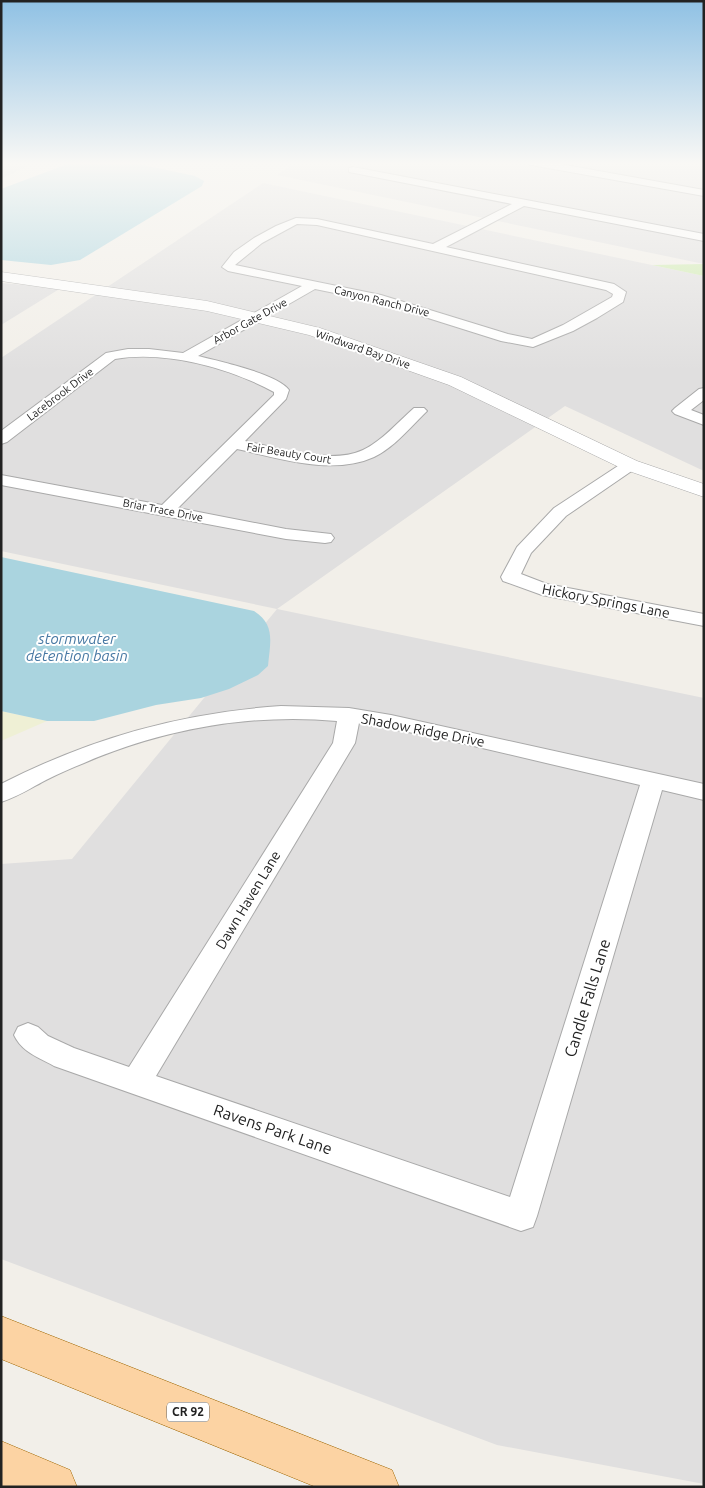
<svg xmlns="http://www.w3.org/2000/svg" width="705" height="1488" viewBox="0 0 705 1488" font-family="Ubuntu,sans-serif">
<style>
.residential{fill:#e0dfdf}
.farmland{fill:#eff0d5}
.grass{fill:#cfebb0}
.water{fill:#aad4df}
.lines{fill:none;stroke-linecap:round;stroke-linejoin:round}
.minor-casing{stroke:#a9a9a9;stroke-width:2}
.tertiary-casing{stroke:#a9a9a9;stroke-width:1}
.primary-casing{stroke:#a06600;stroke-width:1}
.minor{fill:#fff;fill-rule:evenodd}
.tertiary{fill:#fff;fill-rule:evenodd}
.primary{fill:#fcd3a3;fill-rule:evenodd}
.labels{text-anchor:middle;stroke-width:4;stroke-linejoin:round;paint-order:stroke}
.far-street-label{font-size:11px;fill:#222;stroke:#fff}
.shield{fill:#fff;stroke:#646464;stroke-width:1}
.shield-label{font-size:12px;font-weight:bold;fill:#222}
.street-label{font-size:14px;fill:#222;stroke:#fff}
.water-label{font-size:15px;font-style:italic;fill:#4778a3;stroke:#fff}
.near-street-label{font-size:16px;fill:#222;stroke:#fff}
</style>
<rect width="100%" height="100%" fill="#f2efe9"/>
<g class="residential">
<path d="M1,162H35L1,179Z"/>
<path d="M297,162H704V264L277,175Z"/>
<path d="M263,183L704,276V471L565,406L277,609L704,698V1484L497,1445L1,1259V864L72,859L277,609L1,551V358Z"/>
<path d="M1,283L61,288L1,325Z"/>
</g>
<path class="farmland" d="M1,711L47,721L1,741Z"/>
<path class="grass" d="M704,264V276L652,265Z"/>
<g class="water">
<path d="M73,162H129L195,176L204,181L202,186L80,260L51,265L1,260V189Z"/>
<path d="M1,557L254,611C276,625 270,643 268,666L258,675L229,689L201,698L156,705L94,721H47L1,711Z"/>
</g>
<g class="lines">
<defs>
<g id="minor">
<path d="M526,162H549L704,190V196L531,165Z"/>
<path d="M353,167L704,234V241L524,206L446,247L614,284L626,292L623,302L597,318L573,331L533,347L501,341L374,301L315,289L198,356C218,361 278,374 289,390L286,399L245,441C278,448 331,465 363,450C382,441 398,422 414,408H424L427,411L424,414C409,429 393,448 374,457C332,476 279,458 237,449L178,508L286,529L331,534L334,538L331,542L325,543L286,539L1,485V475L162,505L274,395V392C230,368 165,350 115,359L7,442L1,444V431L106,353L128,349H149L183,353L302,286L228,271L222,267L234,252L254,238L276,226L296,218L317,219L433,244L512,204L349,172V168ZM297,224L317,225L606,290L613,294L612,297L563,325L532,339L508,334L381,295L235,265L262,243Z"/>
<path d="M704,388V400L691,410L704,415V425L675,414L672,411L675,408L699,389Z"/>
<path d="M630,460L636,462L638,465L636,468L566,516L531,553L521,574L547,584L704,614V626L542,595L503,581L501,577L517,547L554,508L624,462Z"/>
<path d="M281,706L349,708L391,715L704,784V800L662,790L537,1216L533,1227L521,1231L54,1066C38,1057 22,1052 14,1035L18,1027L28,1023L38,1027L48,1036L74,1048L129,1067L333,743L337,721C251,713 163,729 84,763C71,768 58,774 46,780C31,788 17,797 1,802V784C91,738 180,713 281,706ZM359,723L435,737L640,785L510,1197L156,1076L355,743Z"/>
</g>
<path id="tertiary" d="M1,272L207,301L320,328L461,377L637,461L704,484V497L623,469L449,385L309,335L207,311L1,281Z"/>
<g id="primary">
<path d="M1,1316L392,1470L399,1487H316L1,1359Z"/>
<path d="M1,1441L70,1470L77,1487H1Z"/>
</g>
</defs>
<use href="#minor" class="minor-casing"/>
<use href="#tertiary" class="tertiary-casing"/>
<use href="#primary" class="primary-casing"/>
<use href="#minor" class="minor"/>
<use href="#tertiary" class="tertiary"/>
<use href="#primary" class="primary"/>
</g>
<linearGradient id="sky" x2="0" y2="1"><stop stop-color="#8fc1e4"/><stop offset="0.44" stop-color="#f9f8f5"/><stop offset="1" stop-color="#f9f8f5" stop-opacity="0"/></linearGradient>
<rect width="705" height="371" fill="url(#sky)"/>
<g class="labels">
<g class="far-street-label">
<text transform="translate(382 301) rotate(14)" y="4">Canyon Ranch Drive</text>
<text transform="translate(250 321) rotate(-29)" y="4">Arbor Gate Drive</text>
<text transform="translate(363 349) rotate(19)" y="4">Windward Bay Drive</text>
<text transform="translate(60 394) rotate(-37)" y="4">Lacebrook Drive</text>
<text transform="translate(289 453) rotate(9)" y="4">Fair Beauty Court</text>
<text transform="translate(163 510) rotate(11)" y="4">Briar Trace Drive</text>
</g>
<rect class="shield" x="167" y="1402.5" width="42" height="19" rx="4"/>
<g class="shield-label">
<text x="188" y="1416">CR 92</text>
</g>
<g class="street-label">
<text transform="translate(606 601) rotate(11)" y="5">Hickory Springs Lane</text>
<text transform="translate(423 730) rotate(11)" y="5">Shadow Ridge Drive</text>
<text transform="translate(248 900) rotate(-59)" y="5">Dawn Haven Lane</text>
</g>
<g class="water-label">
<text x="77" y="644">stormwater<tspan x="77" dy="17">detention basin</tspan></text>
</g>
<g class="near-street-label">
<text transform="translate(587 998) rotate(-73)" y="6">Candle Falls Lane</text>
<text transform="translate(273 1129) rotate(19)" y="6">Ravens Park Lane</text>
</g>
</g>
<rect width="705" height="1488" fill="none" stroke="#222222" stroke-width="5"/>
</svg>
